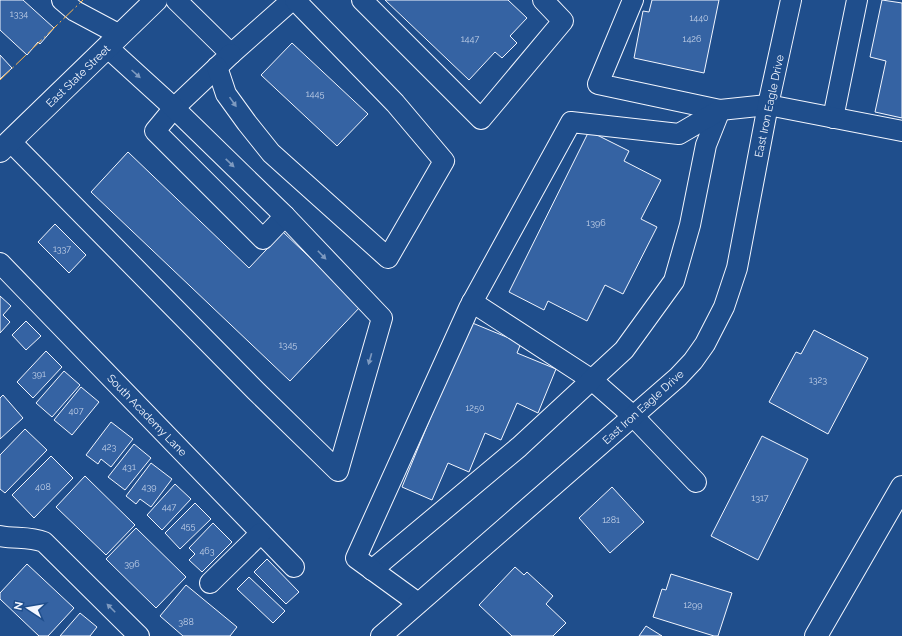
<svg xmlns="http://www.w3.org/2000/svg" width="902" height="636" viewBox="0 0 902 636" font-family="Raleway,sans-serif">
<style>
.building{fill:#3563a3;stroke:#f2f6ff}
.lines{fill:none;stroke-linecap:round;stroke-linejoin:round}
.minor-casing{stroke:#f2f6ff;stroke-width:22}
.major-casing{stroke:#f2f6ff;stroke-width:24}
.highway-casing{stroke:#f2f6ff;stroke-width:24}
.minor{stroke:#1f4e8c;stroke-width:20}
.major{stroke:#1f4e8c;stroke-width:22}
.highway{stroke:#1f4e8c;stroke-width:22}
.power{stroke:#ffb74d;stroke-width:1;stroke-dasharray:14 3 2 3;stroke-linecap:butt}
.oneway{fill:#7e9ac0}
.labels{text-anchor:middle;stroke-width:3;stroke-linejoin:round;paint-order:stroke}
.number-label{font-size:9px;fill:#c3d1e8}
.street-label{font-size:11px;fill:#f2f6ff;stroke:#1f4e8c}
</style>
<rect width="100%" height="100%" fill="#1f4e8c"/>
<g class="building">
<path d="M0,0H23L54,28L40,44L38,42L27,55L0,30Z"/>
<path d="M385,0H508L527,18L510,36L517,43L502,58L495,52L469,80Z"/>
<path d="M652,0H719L704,73L634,58L643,11L649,12Z"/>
<path d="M882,0L902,3V118L875,112L886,61L870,57Z"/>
<path d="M292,43L368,114L337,146L261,75Z"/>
<path d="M0,55L12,68L0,79Z"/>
<path d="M589,131L629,151L624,161L661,180L641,219L657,227L623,294L605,285L587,321L548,301L544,310L509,292Z"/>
<path d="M128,152L249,268L283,232L361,306L290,381L91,192Z"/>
<path d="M55,224L86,255L69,273L38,242Z"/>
<path d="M0,296L11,306L3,315L10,322L0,333Z"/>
<path d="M26,321L41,336L26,350L12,335Z"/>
<path d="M470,322L521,343L517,353L556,369L538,413L517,403L501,440L485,433L469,472L448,463L432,500L402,487Z"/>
<path d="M814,330L868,358L828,434L769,402L796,352L801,354Z"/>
<path d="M46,351L62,367L33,398L17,382Z"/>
<path d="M64,371L80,385L52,417L36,403Z"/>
<path d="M81,387L99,402L72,435L54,420Z"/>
<path d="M3,395L23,418L0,439V398Z"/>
<path d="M111,422L133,439L111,467L101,459L98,464L86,455Z"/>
<path d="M25,429L47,450L5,493L0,489V455Z"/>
<path d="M762,436L808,459L758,560L711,536Z"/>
<path d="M134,444L151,458L125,490L108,477Z"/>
<path d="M51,456L73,478L34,518L12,495Z"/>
<path d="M151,463L172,479L151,507L140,499L136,504L126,496Z"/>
<path d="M85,476L135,525L106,555L56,507Z"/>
<path d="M175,484L191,499L162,530L147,515Z"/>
<path d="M612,487L644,522L610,553L579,518Z"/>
<path d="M195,503L211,519L180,549L165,533Z"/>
<path d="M213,523L232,542L202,572L189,560L195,554L189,548Z"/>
<path d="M136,528L186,577L156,608L106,559Z"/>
<path d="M267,559L299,592L286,604L254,572Z"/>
<path d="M27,564L74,608L48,636H39L0,599V593Z"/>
<path d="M515,567L524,575L527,572L553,596L546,604L566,623L553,636H512L479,605Z"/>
<path d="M671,574L732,593L718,636H714L653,617L662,589L666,590Z"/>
<path d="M249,577L285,611L273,623L237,589Z"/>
<path d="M186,585L237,627L230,636H183L160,616Z"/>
<path d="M80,613L97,627L90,636H60Z"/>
<path d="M646,626L662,636H639Z"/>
</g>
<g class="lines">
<defs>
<g id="minor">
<path d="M62,0L75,11L120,35"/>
<path d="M176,0L231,54L292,0"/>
<path d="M362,0L481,119L563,21L543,0"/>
<path d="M231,54L174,108L155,131L263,239L285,216"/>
<path d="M217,67L226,94L247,123L271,153L388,258L444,161L395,103L295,0"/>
<path d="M833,118L857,0"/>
<path d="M10,141L256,391L338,471L382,318L285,216L174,108L107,47"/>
<path d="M0,263L294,567"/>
<path d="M472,302L592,380L633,416L696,482"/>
<path d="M0,536C15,539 30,536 44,542L139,636"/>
<path d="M372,570L519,447L624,350L674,281L690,225L706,145L720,110L598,84L633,0"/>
<path d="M210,583L261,533"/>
<path d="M418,603L356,558L469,308L571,122L679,134L720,110L768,105L902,131"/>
<path d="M381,636L678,377L693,361L705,344L724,307L737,268L768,105L791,0"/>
</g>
<path id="major" d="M0,151L156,0"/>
<path id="highway" d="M816,636L902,487"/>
</defs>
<use href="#minor" class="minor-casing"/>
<use href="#major" class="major-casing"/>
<use href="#highway" class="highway-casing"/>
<use href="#minor" class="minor"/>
<use href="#major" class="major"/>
<use href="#highway" class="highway"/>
<path class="power" d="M0,80L83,0"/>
</g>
<defs><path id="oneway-solid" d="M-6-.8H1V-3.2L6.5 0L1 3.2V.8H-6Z"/></defs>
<g class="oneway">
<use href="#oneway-solid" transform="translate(136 74) rotate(42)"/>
<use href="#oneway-solid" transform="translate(233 102) rotate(55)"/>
<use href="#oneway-solid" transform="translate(230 163) rotate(44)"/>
<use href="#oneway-solid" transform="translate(322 255) rotate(46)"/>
<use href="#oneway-solid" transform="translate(370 359) rotate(106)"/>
<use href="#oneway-solid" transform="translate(111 608) rotate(-135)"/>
</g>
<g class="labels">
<g class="number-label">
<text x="19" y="17">1334</text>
<text x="699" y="21">1440</text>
<text x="470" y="42">1447</text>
<text x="692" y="42">1426</text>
<text x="315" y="97">1445</text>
<text x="596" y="226">1396</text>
<text x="62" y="252">1337</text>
<text x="288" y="348">1345</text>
<text x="39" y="377">391</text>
<text x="818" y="383">1323</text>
<text x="475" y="411">1250</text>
<text x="76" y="414">407</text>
<text x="109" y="450">423</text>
<text x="129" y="470">431</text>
<text x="43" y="490">408</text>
<text x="149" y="490">439</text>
<text x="760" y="501">1317</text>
<text x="169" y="510">447</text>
<text x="611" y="523">1281</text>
<text x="188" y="529">455</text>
<text x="207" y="554">463</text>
<text x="132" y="567">396</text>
<text x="693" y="608">1299</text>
<text x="186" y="625">388</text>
</g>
<g class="street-label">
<text transform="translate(78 76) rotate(-44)" y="4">East State Street</text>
<text transform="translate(769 106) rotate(-78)" y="4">East Iron Eagle Drive</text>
<text transform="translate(643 407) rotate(-42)" y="4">East Iron Eagle Drive</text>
<text transform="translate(147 415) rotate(46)" y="4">South Academy Lane</text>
</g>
</g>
<g transform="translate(28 608) rotate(282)" stroke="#1f4e8c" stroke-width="3" paint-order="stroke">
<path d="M0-3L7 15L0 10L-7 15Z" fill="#f2f6ff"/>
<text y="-6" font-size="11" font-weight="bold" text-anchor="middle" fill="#f2f6ff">N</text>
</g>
</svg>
